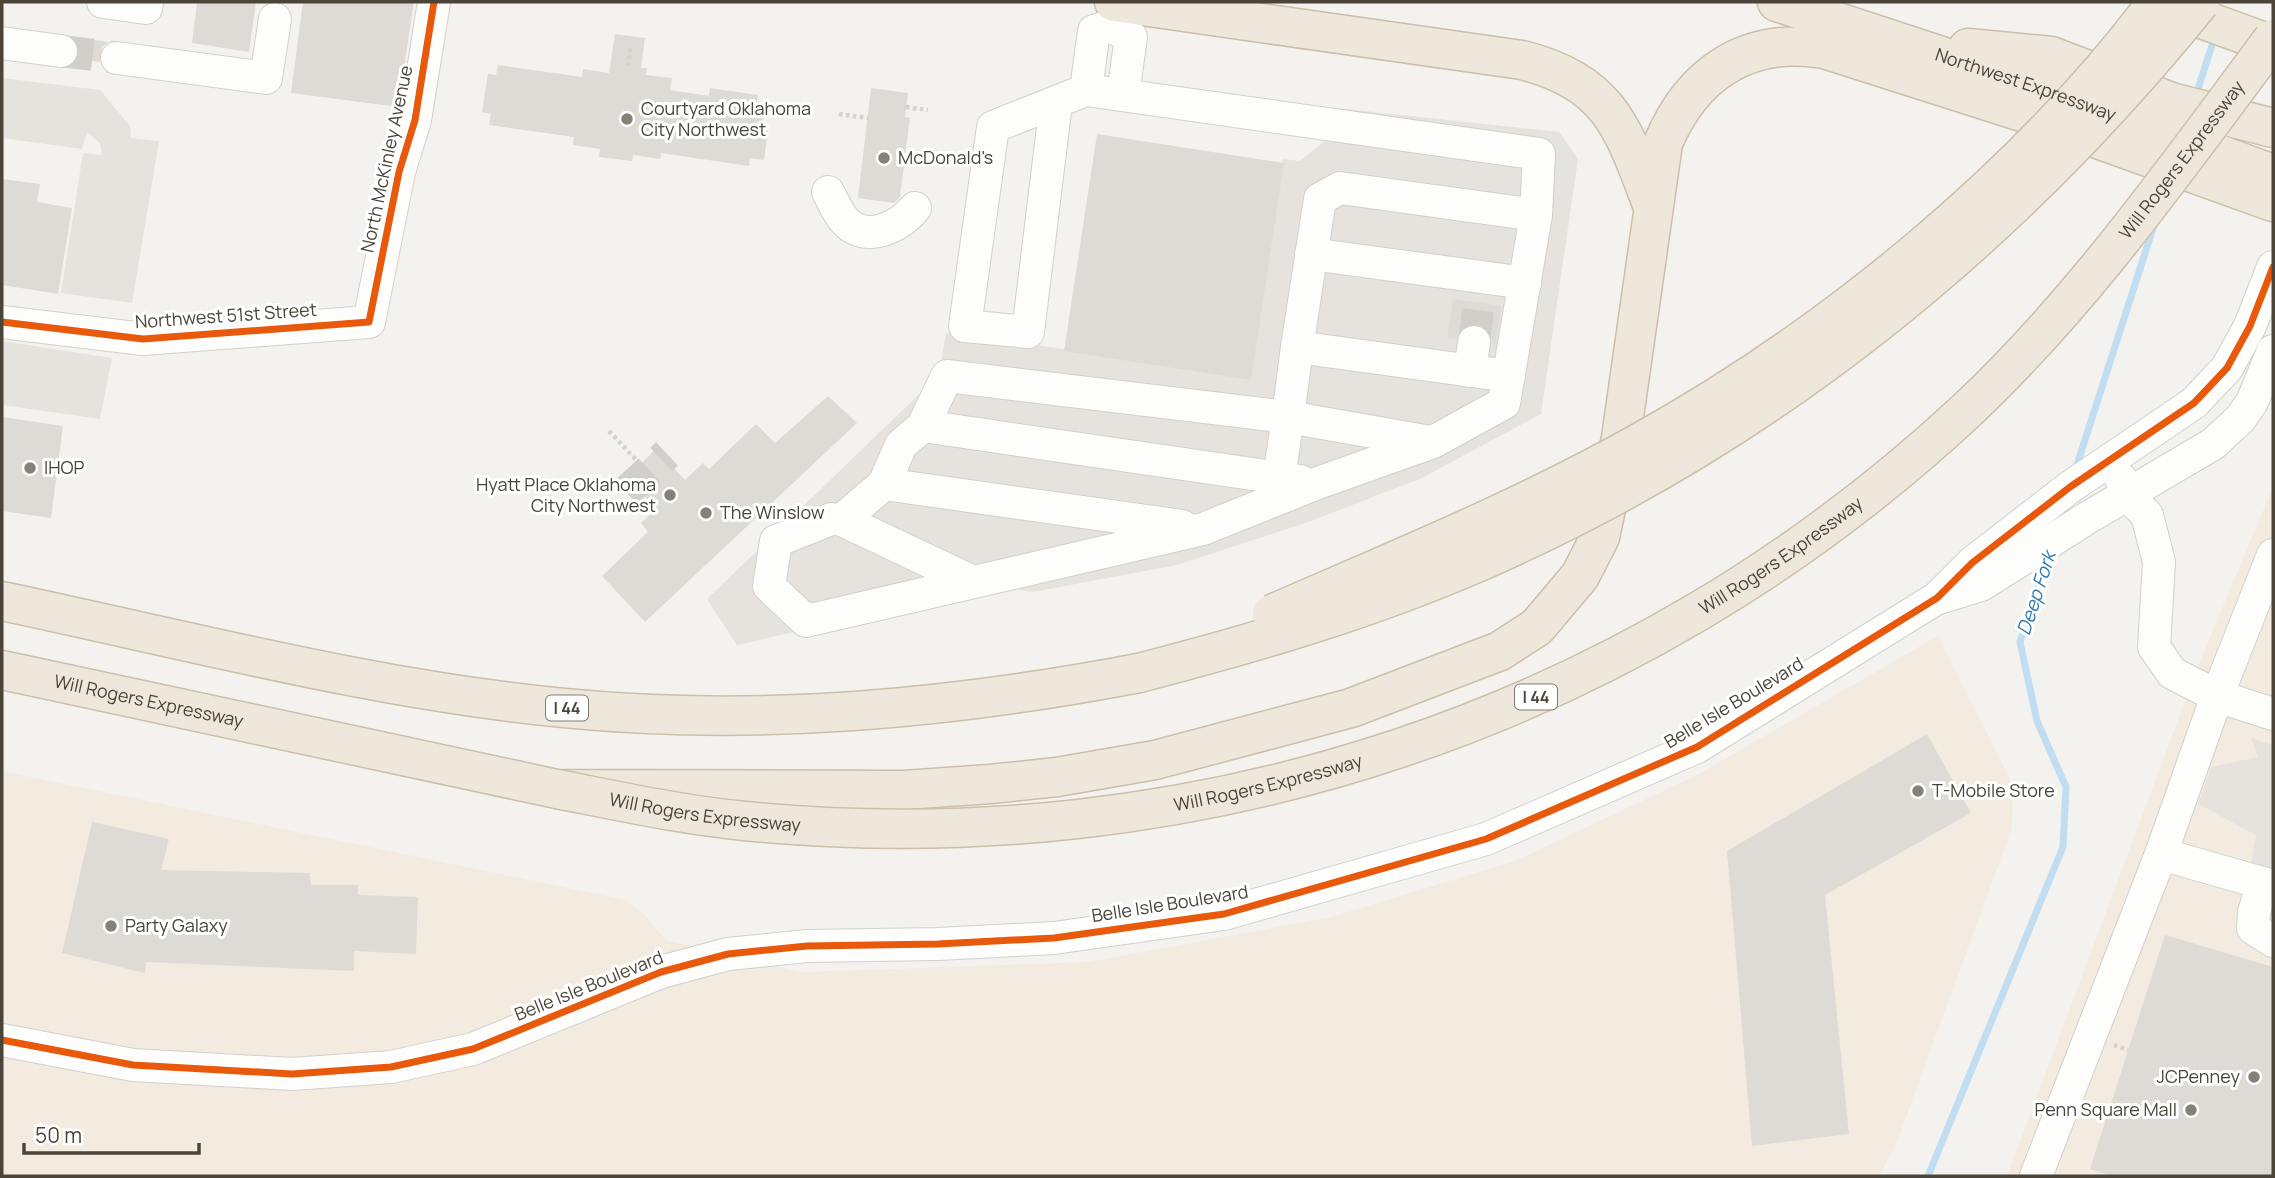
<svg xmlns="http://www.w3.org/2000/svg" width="2275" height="1178" viewBox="0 0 2275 1178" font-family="Manrope,sans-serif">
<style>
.commercial{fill:#f3ebdf}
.parking{fill:#e6e3df}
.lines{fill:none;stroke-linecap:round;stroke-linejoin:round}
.stream{stroke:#c0ddf1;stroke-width:7}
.building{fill:#dedbd6}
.minor-tunnel{stroke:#d2cfca;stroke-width:32;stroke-dasharray:32 16;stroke-linecap:butt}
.minor-casing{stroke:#d2d0cb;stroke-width:34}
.highway-casing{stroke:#ccbfa9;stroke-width:41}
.path{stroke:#d3d2cc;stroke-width:4.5;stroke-dasharray:3.5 3.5;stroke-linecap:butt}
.minor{stroke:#fdfdfc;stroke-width:32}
.highway{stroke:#ede8db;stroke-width:38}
.highway-bridge-casing{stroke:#ccbfa9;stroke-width:41;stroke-linecap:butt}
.highway-bridge{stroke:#ede8db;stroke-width:38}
.cycleway-casing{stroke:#fff;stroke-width:11}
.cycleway{stroke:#e8590c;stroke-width:7}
.poi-dot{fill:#868178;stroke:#fff;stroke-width:2.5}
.labels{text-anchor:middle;stroke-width:6;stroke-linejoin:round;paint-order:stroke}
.shield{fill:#fff;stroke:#817c74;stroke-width:2}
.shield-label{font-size:16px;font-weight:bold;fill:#4b4439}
.street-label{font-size:18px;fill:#4b4439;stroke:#fff}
.poi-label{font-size:18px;fill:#4b4439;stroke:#fff;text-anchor:start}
.water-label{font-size:19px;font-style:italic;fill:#2e7ab2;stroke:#fff}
</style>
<rect width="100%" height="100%" fill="#f4f2ee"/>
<g class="commercial">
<path d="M2273,487V1176H2007L2200,661Z"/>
<path d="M1938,636L2013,785L2012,828L1897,1142L1879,1176H2V771L626,900L647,917L665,940L802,972L1088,962L1331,917L1515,861L1697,775Z"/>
</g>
<g class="parking">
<path d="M2,78L100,90L130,126L131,138L159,141L132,303L61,293L83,153L102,155L100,143L87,132L82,149L2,138Z"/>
<path d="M1337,108L1559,132L1578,159L1541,414L1422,478L1311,521L1177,565L1033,592L998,586L737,645L707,599L939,375L946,333L1251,374L1283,159L1300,161L1333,134Z"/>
<path d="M2,341L112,358L100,419L2,405Z"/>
<path d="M2251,738L2273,745V908L2248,879L2256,835L2198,804L2211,767L2258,757Z"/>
</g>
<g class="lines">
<g class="stream">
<path d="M2195,98L2215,36"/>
<path d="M2075,471L2155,222"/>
<path d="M1928,1176L2063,847L2066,787L2037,721L2020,642L2048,555"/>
</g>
</g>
<g class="building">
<path d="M197,2H256L249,52L192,43Z"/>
<path d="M303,2H414L398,107L291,93Z"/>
<path d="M615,34L645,38L641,68H647L646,75L672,78L670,90L709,96L710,88L758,95L757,103L765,105L762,130L768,131L764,160L750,158L749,166L661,153L660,159L633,155L632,161L599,157L600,149L573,145L574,137L489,125L491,114L482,112L488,74L496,75L498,65L582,77L583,69L609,73Z"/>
<path d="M72,37L109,42L102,47L100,62L77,59L78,45Z"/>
<path d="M871,88L908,93L905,117L910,118L900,197L894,203L858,198Z"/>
<path d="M1097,134L1284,163L1251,380L1064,351Z"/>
<path d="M2,179L40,184L37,202L72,208L58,294L2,285Z"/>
<path d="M1453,299L1502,306L1495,345L1486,328L1476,324L1460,330L1456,339L1447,338Z"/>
<path d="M828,396L857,423L645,622L602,576L648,532L641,523L657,508L625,479L656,449L685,480L703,463L709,469L756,424L775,443Z"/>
<path d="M2,417L63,426L51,518L2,511Z"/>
<path d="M1927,734L1971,813L1825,895L1849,1134L1752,1146L1727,851Z"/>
<path d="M92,822L169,839L161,870L310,873L311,885H358V895L418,897L416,954L354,951V971L146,962L145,973L62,953Z"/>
<path d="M2165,935L2273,967V1176H2112L2090,1169Z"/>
</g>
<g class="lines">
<g class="minor-tunnel">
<path d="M61,51L117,58"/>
<path d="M1474,342L1479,303"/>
<path d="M626,492L667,454"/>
</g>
<defs>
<g id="minor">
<path d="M103,2L146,8L147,2"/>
<path d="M2,43L61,51"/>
<path d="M117,58L266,78L275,19"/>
<path d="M1086,90L1094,31L1110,26L1131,37L1123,95"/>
<path d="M828,192C833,201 838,214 846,222C867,244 900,226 915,208"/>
<path d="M1311,254L1525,283"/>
<path d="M2,322L143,339L369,322L399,172L415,120L434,2"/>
<path d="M1297,347L1288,417L1430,442"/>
<path d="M1470,371L1474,342"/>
<path d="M1509,376L1297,347L1320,199L1340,188L1536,215"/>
<path d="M923,426L1300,481"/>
<path d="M2121,479L2128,496L2147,515L2159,562L2154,647L2172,673L2217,696L2273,714"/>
<path d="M884,484L842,520L971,581"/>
<path d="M831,519L776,541L769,586L806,621L1203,529L1315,484L1433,442L1504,403L1536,215L1539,154L1086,90L993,127L965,326L1028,332L1056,103"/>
<path d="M1182,526L884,484L901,445L923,426L947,376L1288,417L1279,478"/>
<path d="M1939,598L1981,585L2089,517L2213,444L2240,419L2252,402L2273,351"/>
<path d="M2161,854L2273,886"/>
<path d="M2263,883L2254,912L2253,928L2273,941"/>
<path d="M2,1040L133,1065L292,1074L391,1067L473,1049L661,972L728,954L807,946L938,944L1054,938L1224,914L1486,839L1697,747L1937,598L1972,563L2070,487L2194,403L2227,368L2250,326L2273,267"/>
<path d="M2036,1176L2161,854L2217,696L2273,555"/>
</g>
<g id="highway">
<path d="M1114,2L1522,60C1611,83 1623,128 1653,207"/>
<path id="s1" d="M1777,2L2045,90L2273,174"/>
<path d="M2160,4L2273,45"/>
<path d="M1968,48L2051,56L2171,102L2273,128"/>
<path d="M2,601C187,640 375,690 564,708C757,727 949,709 1139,673"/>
<path id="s2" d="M2,670L557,789L904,790L990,784L1057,777L1155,760L1351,708L1500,651L1537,627L1580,576L1600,537L1621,438L1663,143C1692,74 1747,36 1824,49L2031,115L2273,202"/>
</g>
</defs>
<use href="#minor" class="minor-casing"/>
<use href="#highway" class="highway-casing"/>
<g class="path">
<path d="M628,66L631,45"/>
<path d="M906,107L928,110"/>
<path d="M839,114L868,118"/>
<path d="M609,431L640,464"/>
<path d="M2114,1045L2128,1050"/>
</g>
<use href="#minor" class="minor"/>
<use href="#highway" class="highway"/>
<defs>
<g id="highway-bridge">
<path d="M1272,614C1396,560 1521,509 1639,443C1830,337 2026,177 2157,2"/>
<path d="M1139,673C1255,643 1371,609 1481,561C1766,436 2005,243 2200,2"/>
<path id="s3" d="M557,789C619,801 682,815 745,821C1195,865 1635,719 1966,411C2084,300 2177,167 2273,39"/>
</g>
</defs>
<use href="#highway-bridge" class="highway-bridge-casing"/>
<use href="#highway-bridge" class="highway-bridge"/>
<defs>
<g id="cycleway">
<path d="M2,322L143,339L369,322L399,172L415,120L434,2"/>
<path d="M2,1040L133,1065L292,1074L391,1067L473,1049L661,972L728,954L807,946L938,944L1054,938L1224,914L1486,839L1697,747L1937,598L1972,563L2070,487L2194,403L2227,368L2250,326L2273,267"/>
</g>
</defs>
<use href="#cycleway" class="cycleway-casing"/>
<use href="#cycleway" class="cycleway"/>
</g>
<g class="poi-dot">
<circle cx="627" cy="119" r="7"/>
<circle cx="884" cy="158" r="7"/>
<circle cx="30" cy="468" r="7"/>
<circle cx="670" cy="495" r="7"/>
<circle cx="706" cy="513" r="7"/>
<circle cx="1918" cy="791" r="7"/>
<circle cx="111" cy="926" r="7"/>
<circle cx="2254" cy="1077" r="7"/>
<circle cx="2191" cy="1110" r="7"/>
</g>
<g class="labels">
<g class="shield">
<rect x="1515" y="684.5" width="42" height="25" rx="5"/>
<rect x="546" y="695.5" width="42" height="25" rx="5"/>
</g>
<g class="shield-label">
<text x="1536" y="703">I 44</text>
<text x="567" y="714">I 44</text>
</g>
<g class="street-label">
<text dy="6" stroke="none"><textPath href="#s1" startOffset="262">Northwest Expressway</textPath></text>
<text transform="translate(387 159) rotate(-78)" y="6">North McKinley Avenue</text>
<text dy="6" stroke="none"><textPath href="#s3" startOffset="1850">Will Rogers Expressway</textPath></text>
<text transform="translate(226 316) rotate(-4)" y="6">Northwest 51st Street</text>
<text dy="6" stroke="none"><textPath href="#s3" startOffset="1283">Will Rogers Expressway</textPath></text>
<text dy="6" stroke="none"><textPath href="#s2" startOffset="150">Will Rogers Expressway</textPath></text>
<text transform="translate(1734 703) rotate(-31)" y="6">Belle Isle Boulevard</text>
<text dy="6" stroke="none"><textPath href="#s3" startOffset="718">Will Rogers Expressway</textPath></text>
<text dy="6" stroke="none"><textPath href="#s3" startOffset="150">Will Rogers Expressway</textPath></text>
<text transform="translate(1170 904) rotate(-9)" y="6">Belle Isle Boulevard</text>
<text transform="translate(589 986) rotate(-22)" y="6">Belle Isle Boulevard</text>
</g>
<g class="poi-label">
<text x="641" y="115">Courtyard Oklahoma<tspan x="641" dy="21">City Northwest</tspan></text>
<text x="898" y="164">McDonald's</text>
<text x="44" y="474">IHOP</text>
<text x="656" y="491" text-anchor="end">Hyatt Place Oklahoma<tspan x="656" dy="21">City Northwest</tspan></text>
<text x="720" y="519">The Winslow</text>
<text x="1932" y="797">T-Mobile Store</text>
<text x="125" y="932">Party Galaxy</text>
<text x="2240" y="1083" text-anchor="end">JCPenney</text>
<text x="2177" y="1116" text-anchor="end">Penn Square Mall</text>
</g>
<g class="water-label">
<text transform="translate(2036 593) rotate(-72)" y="7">Deep Fork</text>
</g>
</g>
<rect width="2275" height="1178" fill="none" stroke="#4b4439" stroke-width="7"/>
<path d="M24 1143v10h175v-10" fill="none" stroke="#4b4439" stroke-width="3.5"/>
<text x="35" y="1143" font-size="21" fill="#4b4439" stroke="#ffffff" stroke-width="5" paint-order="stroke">50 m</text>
</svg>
